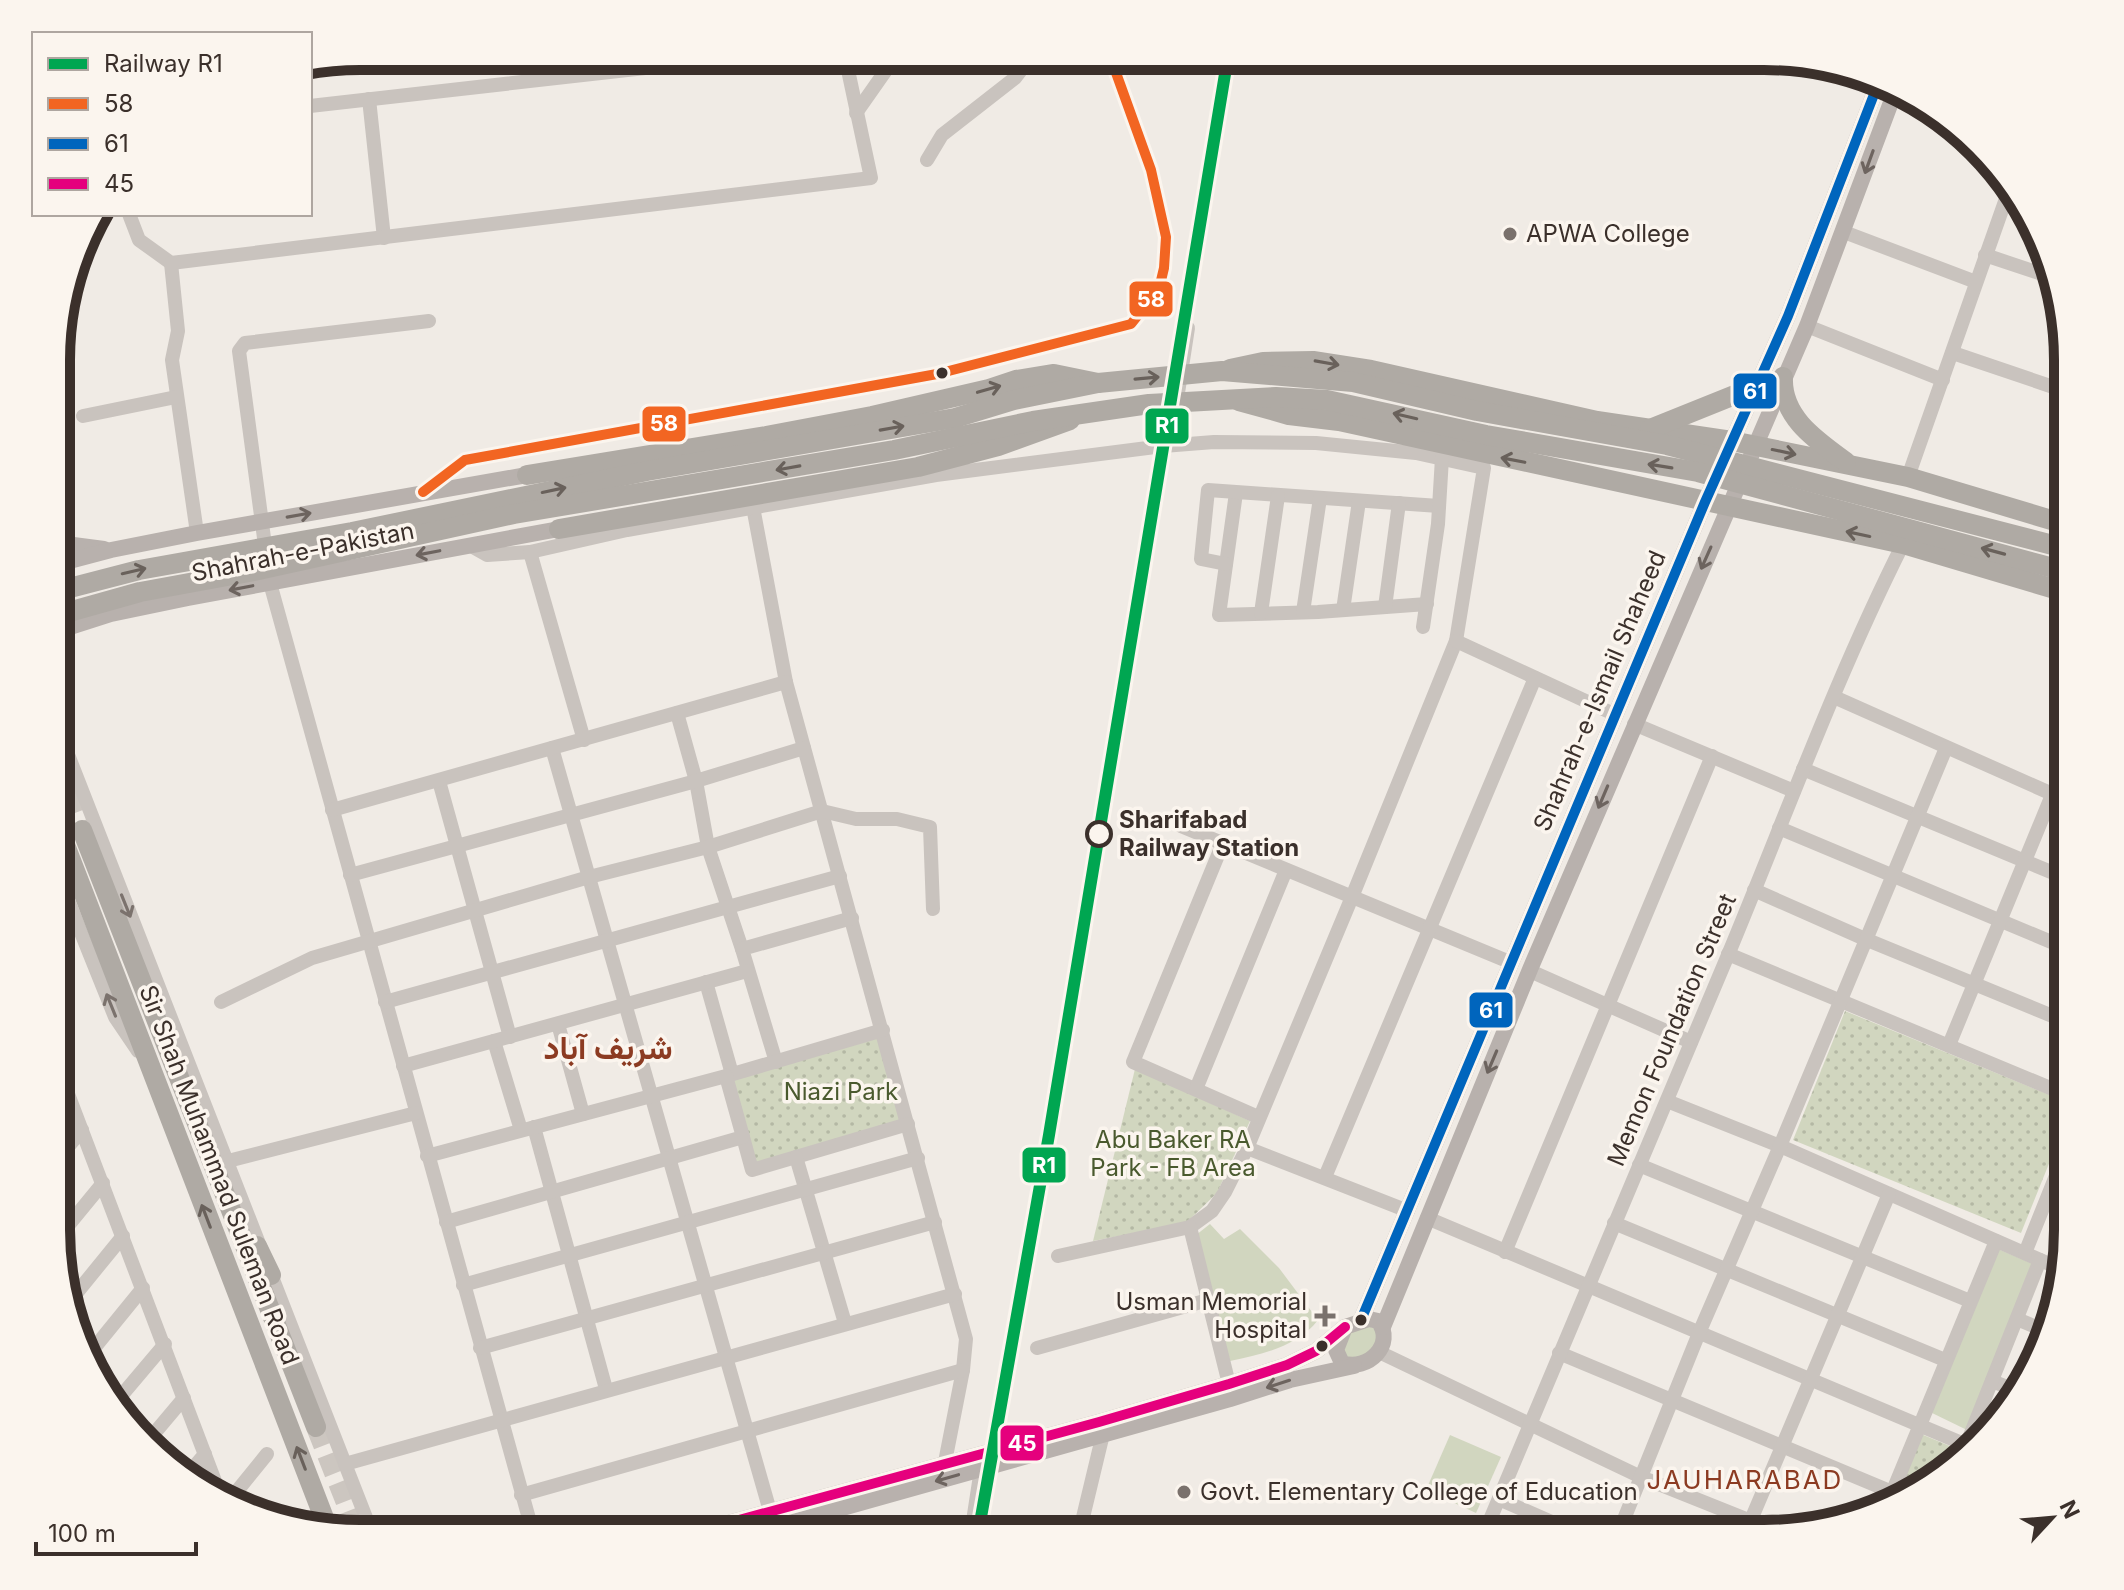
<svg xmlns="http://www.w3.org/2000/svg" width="2124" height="1590" viewBox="0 0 2124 1590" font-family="Inter,Vazirmatn,sans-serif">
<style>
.grass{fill:#d1d6bf}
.park{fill:url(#park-dots)}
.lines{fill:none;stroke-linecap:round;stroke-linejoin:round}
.highway-tunnel{stroke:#ccc6c0;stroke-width:20;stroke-dasharray:20 10;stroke-linecap:butt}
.minor{stroke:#c9c3be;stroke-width:14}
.major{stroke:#b8b1ad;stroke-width:16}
.highway{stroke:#afaaa4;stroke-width:20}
.highway-bridge{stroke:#afaaa4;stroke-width:20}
.bus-1-casing{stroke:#fbf5ee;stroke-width:16}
.bus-2-casing{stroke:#fbf5ee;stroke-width:16}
.bus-3-casing{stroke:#fbf5ee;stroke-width:16}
.bus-1{stroke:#f26522;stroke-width:10}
.bus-2{stroke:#0065bd;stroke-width:10}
.bus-3{stroke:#e5007d;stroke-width:10}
.rail-1-casing{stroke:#fbf5ee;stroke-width:18}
.rail-1{stroke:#00a651;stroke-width:12}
.oneway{stroke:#6d645f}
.oneway2{stroke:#69615b}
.oneway3{stroke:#7b726d}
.poi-dot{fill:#7a716c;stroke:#fbf5ee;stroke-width:3}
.bus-dot{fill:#3b302b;stroke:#fbf5ee;stroke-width:3}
.stop-dot{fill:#fbf5ee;stroke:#3b302b;stroke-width:4}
.labels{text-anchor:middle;stroke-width:7;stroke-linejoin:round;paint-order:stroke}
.poi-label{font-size:24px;fill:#3b302b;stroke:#fbf5ee;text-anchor:start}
.street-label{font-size:24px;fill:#3b302b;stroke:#fbf5ee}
.stop-label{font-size:24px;font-weight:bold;fill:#3b302b;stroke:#fbf5ee;text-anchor:start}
.park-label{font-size:24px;fill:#4a5a2e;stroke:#fbf5ee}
.neighbourhood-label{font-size:26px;letter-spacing:2px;fill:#8c3b22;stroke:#fbf5ee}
.district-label{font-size:32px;font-weight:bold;fill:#8c3b22;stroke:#fbf5ee}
.rim{fill:none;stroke:#3b302b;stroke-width:10}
.line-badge{stroke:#fbf5ee;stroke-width:3}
.badge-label{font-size:22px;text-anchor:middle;font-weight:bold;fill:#fff}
</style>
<defs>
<pattern id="park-dots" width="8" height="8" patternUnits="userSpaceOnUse" patternTransform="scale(2)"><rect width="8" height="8" fill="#d1d6bf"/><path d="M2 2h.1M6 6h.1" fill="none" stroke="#b4b8a4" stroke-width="1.8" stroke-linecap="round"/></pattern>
</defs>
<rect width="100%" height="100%" fill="#f0ebe5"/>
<g class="grass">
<path d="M1210,1224L1224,1239L1240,1229L1279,1268L1318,1320C1297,1347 1262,1354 1230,1361L1196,1235Z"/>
<path d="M1998,1249L2033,1264L1967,1430L1930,1412Z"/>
<path d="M1364,1324L1380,1331L1369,1357L1345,1361L1342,1336Z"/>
<path d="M1450,1435L1501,1457L1476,1513L1426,1490Z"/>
</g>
<g class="park">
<path d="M1845,1011L2067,1102V1119L2021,1233L1793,1140Z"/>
<path d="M882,1029L908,1124L752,1170L726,1076Z"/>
<path d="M1135,1069L1250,1121L1217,1193L1186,1223L1093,1241Z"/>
<path d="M1921,1434L1957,1449L1952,1462L1898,1503L1892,1504Z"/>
</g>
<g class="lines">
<g class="highway-tunnel">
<path d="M58,766L82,830"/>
<path d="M316,1427L358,1533"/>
</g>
<g class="minor">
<path d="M1236,67L1238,56"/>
<path d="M369,99L384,238"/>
<path d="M310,106L663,66L723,56"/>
<path d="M856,113L896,56"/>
<path d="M927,160L942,135L1015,78L1032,56"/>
<path d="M129,214L139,240L171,263L871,178L845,56"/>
<path d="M1844,232L1976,282"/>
<path d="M1985,255L2048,276"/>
<path d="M171,263L178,331L172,360L197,533"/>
<path d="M429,321L245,343L239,351L270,583L533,1533"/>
<path d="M1807,326L1943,380"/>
<path d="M1953,353L2068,392"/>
<path d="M83,416L176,397"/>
<path d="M1170,445L1188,328"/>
<path d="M1908,477L2009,190"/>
<path d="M423,492L465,460L937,374L1131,324L1159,289L1164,268L1166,237L1151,170L1110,56"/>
<path d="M1236,493L1219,615L1318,612L1427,604"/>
<path d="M753,507L786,682L966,1339L963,1370L945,1462"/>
<path d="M471,546L487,555L530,552L627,530L936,475L1163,446L1214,442L1316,443L1416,453L1484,468L1456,641L1352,897L1247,1148L1225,1192L1212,1211L1190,1227L1058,1256"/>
<path d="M530,552L584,740"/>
<path d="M1226,564L1201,559L1208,490L1439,506"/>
<path d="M1385,607L1399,503"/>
<path d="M1343,610L1359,501"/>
<path d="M1303,612L1320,498"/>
<path d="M1261,613L1278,496"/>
<path d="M1423,627L1438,524L1442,458"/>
<path d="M1456,641L1616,715"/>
<path d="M1834,697L2068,801"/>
<path d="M677,713L696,781L708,847L742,949"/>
<path d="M1634,724L1794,791"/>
<path d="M58,729L372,1533"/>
<path d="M552,748L770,1511"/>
<path d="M1803,769L2068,879"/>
<path d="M439,781L510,1037"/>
<path d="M332,810L786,682"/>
<path d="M1181,826L1512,963"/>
<path d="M1779,828L2068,949"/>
<path d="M1223,843L1133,1062L1258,1117"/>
<path d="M57,873L115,1017L138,1051"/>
<path d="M350,875L696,781L804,748"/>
<path d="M1754,890L1865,939L2067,1022"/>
<path d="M1728,954L2067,1095"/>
<path d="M1530,971L1691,1042"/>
<path d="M706,982L732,1074"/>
<path d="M221,1002L312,958L589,877L708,847L822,811L856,819H897L930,827L933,909"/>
<path d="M385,1002L840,876"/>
<path d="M558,1024L583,1114"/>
<path d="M494,1041L521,1130"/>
<path d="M1949,1045L2052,795"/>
<path d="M776,1062L742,949L852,918"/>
<path d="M57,1065L221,1497"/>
<path d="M403,1066L747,971"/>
<path d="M1196,1089L1286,870"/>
<path d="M1667,1101L1780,1146L2063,1270"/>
<path d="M534,1127L606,1389"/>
<path d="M743,1137L752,1170L908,1124"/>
<path d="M1247,1148L1408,1211"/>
<path d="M427,1156L726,1076L883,1030"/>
<path d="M796,1157L845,1323"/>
<path d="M57,1160L82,1130"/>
<path d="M228,1161L416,1113"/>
<path d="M1639,1165L1970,1301"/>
<path d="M1325,1177L1535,678"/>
<path d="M1427,1218L1971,1447"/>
<path d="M446,1222L743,1137L726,1076"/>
<path d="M1614,1223L1945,1360"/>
<path d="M1190,1227L1229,1384"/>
<path d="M57,1239L103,1183"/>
<path d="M1505,1252L1712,756"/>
<path d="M2025,1253L2067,1148"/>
<path d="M463,1285L918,1158"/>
<path d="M70,1301L123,1236"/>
<path d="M2017,1319L2048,1332"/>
<path d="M480,1348L935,1222"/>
<path d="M1037,1348L1208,1300"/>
<path d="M1379,1352L1641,1477L1776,1531"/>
<path d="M1559,1353L1892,1492"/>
<path d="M86,1358L143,1288"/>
<path d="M1992,1381L2017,1391"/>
<path d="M116,1402L165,1344"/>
<path d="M147,1442L184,1398"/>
<path d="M1963,1453L2040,1260"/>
<path d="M345,1464L955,1294"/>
<path d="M187,1475L205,1454"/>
<path d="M521,1495L963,1370"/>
<path d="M1499,1499L1579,1534"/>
<path d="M229,1501L267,1454"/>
<path d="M1887,1505L1996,1241"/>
<path d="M971,1534L981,1469L979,1462"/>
<path d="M1079,1534L1103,1434L1101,1426"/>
<path d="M1484,1534C1565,1341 1647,1148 1728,955C1785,818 1836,677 1903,544"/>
<path d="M1618,1534L1699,1333L1780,1146L1946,748"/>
<path d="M1745,1534L1889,1194"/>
</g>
<g class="major">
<path d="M58,543L104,549"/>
<path d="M58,564L111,550L197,533L527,475"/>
<path d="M58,631L111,614L188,598L559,529"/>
<path d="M1369,1319L1378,1321C1396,1344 1368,1372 1342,1363L1336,1350L1345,1327Z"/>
<path d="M1361,1320L1705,502L1788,316L1880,79"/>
<path d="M1383,1327L1531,967L1807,326L1896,89"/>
<path d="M688,1534L1099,1422L1229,1384L1287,1365L1316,1351L1345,1327"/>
<path d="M750,1534L1230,1399L1290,1380L1354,1366"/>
</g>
<g class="highway">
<path d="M1230,369L1263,362L1313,361L1371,370L1597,421L1732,441L1908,477L2068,525"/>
<path d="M1783,377C1781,417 1816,440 1846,462"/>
<path d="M1239,401L1289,415L1339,421L1903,544L2068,593"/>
<path d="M1650,429L1757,386"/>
<path d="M527,475L766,436L872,416L989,389L1016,380L1054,374L1098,383"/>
<path d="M559,529L918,467L998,446L1070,420"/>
<path d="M82,830L316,1427"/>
<path d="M62,837L329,1531"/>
<path d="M257,1246L271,1275"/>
</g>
<g class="highway-bridge">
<path d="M58,591L139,570L352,532L647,471L955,418L1014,400L1098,383L1222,371L1353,382L1477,411L1667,445L2068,549"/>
<path d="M58,615L140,592L249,572L514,514L894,450L1033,421L1149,404L1276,397L1327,400L1486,435L1698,472L2068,572"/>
</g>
<defs>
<path id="bus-1" d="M423,492L465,460L937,374L1131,324L1159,289L1164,268L1166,237L1151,170L1110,56"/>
<path id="bus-2" d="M1361,1320L1705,502L1788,316L1880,79"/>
<path id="bus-3" d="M688,1534L1099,1422L1229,1384L1287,1365L1316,1351L1345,1327"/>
</defs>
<use href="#bus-1" class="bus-1-casing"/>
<use href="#bus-2" class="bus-2-casing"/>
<use href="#bus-3" class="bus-3-casing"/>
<use href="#bus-1" class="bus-1"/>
<use href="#bus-2" class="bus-2"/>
<use href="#bus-3" class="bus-3"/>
<defs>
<path id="rail-1" d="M978,1534L1049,1135L1228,56"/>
</defs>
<use href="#rail-1" class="rail-1-casing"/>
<use href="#rail-1" class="rail-1"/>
</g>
<defs><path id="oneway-shaft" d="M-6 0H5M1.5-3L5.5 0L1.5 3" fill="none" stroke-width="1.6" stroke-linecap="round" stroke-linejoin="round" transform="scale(2)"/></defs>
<g class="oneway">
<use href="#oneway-shaft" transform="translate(1869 162) rotate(110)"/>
<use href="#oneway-shaft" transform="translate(299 515) rotate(-10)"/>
<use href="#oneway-shaft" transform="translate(428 553) rotate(169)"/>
<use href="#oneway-shaft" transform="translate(1706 558) rotate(114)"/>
<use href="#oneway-shaft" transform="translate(241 588) rotate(169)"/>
<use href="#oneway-shaft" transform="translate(1603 797) rotate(113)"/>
<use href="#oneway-shaft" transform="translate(1492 1062) rotate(113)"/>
<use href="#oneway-shaft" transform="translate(1278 1384) rotate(162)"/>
<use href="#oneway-shaft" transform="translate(947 1478) rotate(164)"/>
</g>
<g class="oneway2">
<use href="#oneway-shaft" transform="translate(1327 363) rotate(10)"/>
<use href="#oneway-shaft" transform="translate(1147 378) rotate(-5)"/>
<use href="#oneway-shaft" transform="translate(989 389) rotate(-16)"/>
<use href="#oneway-shaft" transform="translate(1405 416) rotate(-167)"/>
<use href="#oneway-shaft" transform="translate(892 428) rotate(-10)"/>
<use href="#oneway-shaft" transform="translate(1784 452) rotate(12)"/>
<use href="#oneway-shaft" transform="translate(1513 460) rotate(-169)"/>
<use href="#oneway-shaft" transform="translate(1660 466) rotate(-171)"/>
<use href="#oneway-shaft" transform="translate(788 468) rotate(170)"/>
<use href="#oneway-shaft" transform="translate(554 490) rotate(-12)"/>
<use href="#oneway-shaft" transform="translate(1858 534) rotate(-168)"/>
<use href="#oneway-shaft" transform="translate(1993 551) rotate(-165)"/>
<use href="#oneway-shaft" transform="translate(134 571) rotate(-13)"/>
<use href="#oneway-shaft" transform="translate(206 1216) rotate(-111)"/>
<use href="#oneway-shaft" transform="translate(301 1458) rotate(-111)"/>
</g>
<g class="oneway3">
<use href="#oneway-shaft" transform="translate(126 906) rotate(68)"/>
<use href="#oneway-shaft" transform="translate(111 1005) rotate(-112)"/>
</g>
<g class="poi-dot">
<circle cx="1510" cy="234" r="8"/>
<path d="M1321 1304h8v8h8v8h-8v8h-8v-8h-8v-8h8z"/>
<circle cx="1184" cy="1492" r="8"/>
</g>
<g class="bus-dot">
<circle cx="942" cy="373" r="7"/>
<circle cx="1361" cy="1320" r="7"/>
<circle cx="1322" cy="1346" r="7"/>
</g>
<circle class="stop-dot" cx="1099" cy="834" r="12"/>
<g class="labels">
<g class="poi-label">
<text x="1526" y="242">APWA College</text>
<text x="1307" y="1310" text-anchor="end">Usman Memorial<tspan x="1307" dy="28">Hospital</tspan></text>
<text x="1200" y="1500">Govt. Elementary College of Education</text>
</g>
<g class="street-label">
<text transform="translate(303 552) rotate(-11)" y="8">Shahrah-e-Pakistan</text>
<text transform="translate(1600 691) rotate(-67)" y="8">Shahrah-e-Ismail Shaheed</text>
<text transform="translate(1672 1030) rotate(-67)" y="8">Memon Foundation Street</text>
<text transform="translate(219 1175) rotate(69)" y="8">Sir Shah Muhammad Suleman Road</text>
</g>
<g class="stop-label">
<text x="1119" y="828">Sharifabad<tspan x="1119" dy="28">Railway Station</tspan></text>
</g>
<g class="park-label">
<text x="841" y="1100">Niazi Park</text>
<text x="1173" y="1148">Abu Baker RA<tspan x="1173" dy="28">Park - FB Area</tspan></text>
</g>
<g class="neighbourhood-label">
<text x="1745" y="1489">JAUHARABAD</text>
</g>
<g class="district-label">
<text x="608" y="1059">شريف آباد</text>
</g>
</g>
<path d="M0 0H2124V1590H0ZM360 70H1764A290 290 0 0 1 2054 360V1230A290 290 0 0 1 1764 1520H360A290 290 0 0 1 70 1230V360A290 290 0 0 1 360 70Z" fill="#fbf5ee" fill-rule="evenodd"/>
<path class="rim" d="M360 70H1764A290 290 0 0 1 2054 360V1230A290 290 0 0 1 1764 1520H360A290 290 0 0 1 70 1230V360A290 290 0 0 1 360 70Z"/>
<g class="line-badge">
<rect x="1128" y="280" width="46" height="38" rx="8" fill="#f26522"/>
<rect x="1732" y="372" width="46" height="38" rx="8" fill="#0065bd"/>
<rect x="641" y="405" width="46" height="38" rx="8" fill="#f26522"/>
<rect x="1144" y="407" width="46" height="38" rx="8" fill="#00a651"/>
<rect x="1468" y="991" width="46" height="38" rx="8" fill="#0065bd"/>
<rect x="1021" y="1146" width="46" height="38" rx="8" fill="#00a651"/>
<rect x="999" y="1424" width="46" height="38" rx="8" fill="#e5007d"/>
</g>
<g class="badge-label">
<text x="1151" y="307">58</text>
<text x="1755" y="399">61</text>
<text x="664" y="431">58</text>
<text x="1167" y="433">R1</text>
<text x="1491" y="1018">61</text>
<text x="1044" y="1173">R1</text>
<text x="1022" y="1451">45</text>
</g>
<rect x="32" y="32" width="280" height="184" fill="#fbf5ee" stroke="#aea6a0" stroke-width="2"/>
<rect x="48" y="58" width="40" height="12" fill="#00a651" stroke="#aea6a0" stroke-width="2"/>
<text x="104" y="72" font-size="24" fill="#3b302b">Railway R1</text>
<rect x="48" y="98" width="40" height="12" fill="#f26522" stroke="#aea6a0" stroke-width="2"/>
<text x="104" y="112" font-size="24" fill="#3b302b">58</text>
<rect x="48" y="138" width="40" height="12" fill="#0065bd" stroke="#aea6a0" stroke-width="2"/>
<text x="104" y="152" font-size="24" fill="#3b302b">61</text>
<rect x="48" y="178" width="40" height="12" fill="#e5007d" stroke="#aea6a0" stroke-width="2"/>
<text x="104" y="192" font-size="24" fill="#3b302b">45</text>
<g transform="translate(2052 1518) rotate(64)" stroke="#fbf5ee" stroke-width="6" paint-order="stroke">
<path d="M0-6L14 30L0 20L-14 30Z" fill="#3b302b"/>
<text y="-12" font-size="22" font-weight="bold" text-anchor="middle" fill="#3b302b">N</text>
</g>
<path d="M36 1542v12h160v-12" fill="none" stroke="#3b302b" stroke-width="4"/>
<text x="48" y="1542" font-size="24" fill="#3b302b" stroke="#fbf5ee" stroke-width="6" paint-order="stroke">100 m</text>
</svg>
